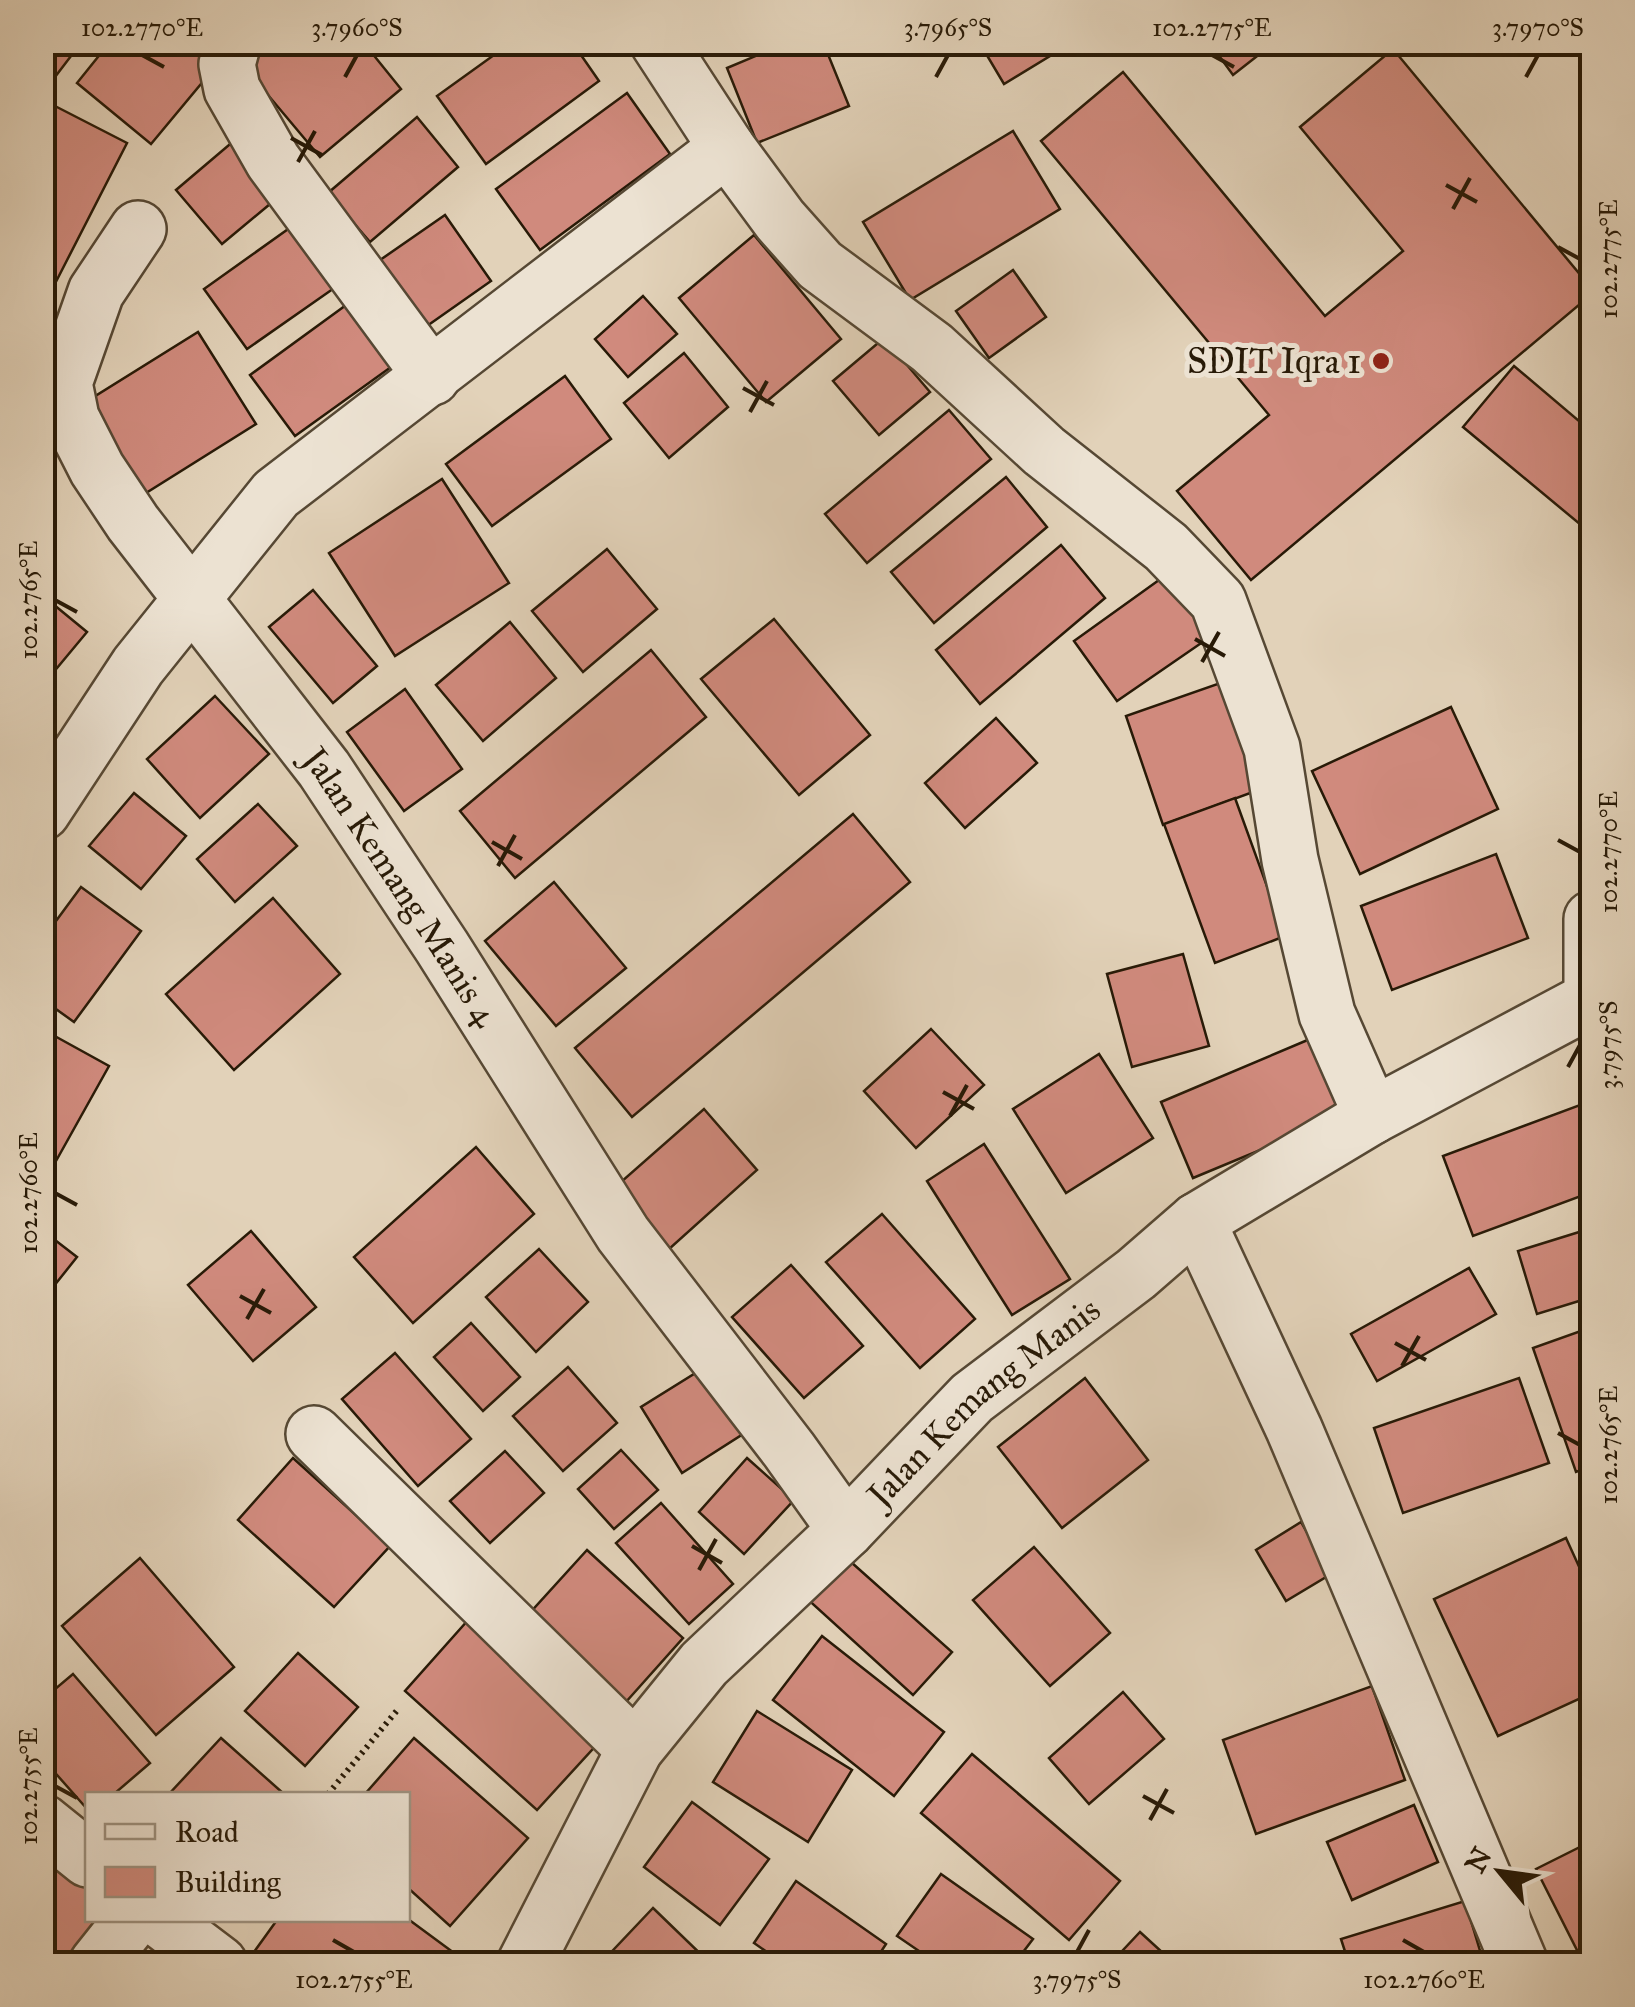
<svg xmlns="http://www.w3.org/2000/svg" width="1635" height="2007" viewBox="0 0 1635 2007" font-family="'IM FELL Great Primer',serif">
<style>
.building{fill:#d08a7d;stroke:#281a07;stroke-width:2.5}
.lines{fill:none;stroke-linecap:round;stroke-linejoin:round}
.minor-casing{stroke:#564834;stroke-width:60}
.path{stroke:#281a07;stroke-width:6;stroke-dasharray:2.5 5;stroke-linecap:butt}
.minor{stroke:#ece2d2;stroke-width:55}
.ticks{fill:none;stroke:#281a07;stroke-width:4}
.poi-dot{fill:#8f2418;stroke:#ece2d2;stroke-width:4}
.labels{text-anchor:middle;stroke-width:10;stroke-linejoin:round;paint-order:stroke}
.poi-label{font-size:35px;fill:#281a07;stroke:#ece2d2;text-anchor:end}
.street-label{font-size:35px;fill:#281a07;stroke:#ece2d2}
.neatline{fill:none;stroke:#281a07;stroke-width:4}
.ticks-label{font-size:25px;text-anchor:middle;fill:#281a07}
</style>
<rect width="100%" height="100%" fill="#e2d2b9"/>
<filter id="stains"><feTurbulence type="fractalNoise" baseFrequency=".002" numOctaves="4"/><feColorMatrix values="0 0 0 0 .2 0 0 0 0 .09 0 0 0 0 .02 0 0 0 .5 -.17"/></filter>
<radialGradient id="worn" r=".72"><stop offset=".6" stop-color="#630" stop-opacity="0"/><stop offset="1" stop-color="#630" stop-opacity=".3"/></radialGradient>
<g class="building">
<path d="M42,42H53L71,56L42,94Z"/>
<path d="M110,42H211L225,55L151,144L77,83Z"/>
<path d="M253,42H363L401,89L320,157L236,57Z"/>
<path d="M512,42H572L599,81L486,164L437,96Z"/>
<path d="M789,42H823L849,106L757,143L727,68Z"/>
<path d="M979,42H1073L1004,84Z"/>
<path d="M1209,42H1275L1233,75Z"/>
<path d="M1569,42H1591L1575,52Z"/>
<path d="M1393,49L1592,289V294L1251,580L1177,491L1269,415L1041,141L1123,72L1325,316L1403,251L1300,127Z"/>
<path d="M627,93L670,154L540,250L496,189Z"/>
<path d="M53,105L127,143L42,309V127Z"/>
<path d="M417,117L458,167L370,242L328,193Z"/>
<path d="M1013,131L1060,209L910,300L863,222Z"/>
<path d="M236,139L282,194L222,244L176,190Z"/>
<path d="M445,215L491,281L417,333L370,267Z"/>
<path d="M298,222L340,284L247,349L204,289Z"/>
<path d="M754,235L841,339L766,402L679,298Z"/>
<path d="M1013,270L1046,317L989,358L956,311Z"/>
<path d="M643,296L677,334L628,377L595,339Z"/>
<path d="M353,300L398,362L295,436L250,375Z"/>
<path d="M198,332L256,424L138,498L81,405Z"/>
<path d="M884,338L930,392L879,435L833,381Z"/>
<path d="M684,353L728,407L669,458L624,403Z"/>
<path d="M1514,366L1592,432V511L1581,525L1463,427Z"/>
<path d="M565,376L611,439L492,526L446,464Z"/>
<path d="M949,410L991,459L867,563L825,514Z"/>
<path d="M1006,477L1047,527L934,623L891,572Z"/>
<path d="M442,479L509,583L395,656L329,553Z"/>
<path d="M1061,545L1105,598L980,704L936,650Z"/>
<path d="M607,549L657,609L583,672L532,611Z"/>
<path d="M1166,575L1210,637L1117,701L1074,641Z"/>
<path d="M313,590L377,666L333,703L269,627Z"/>
<path d="M42,595L87,632L42,686Z"/>
<path d="M774,619L870,735L799,795L701,679Z"/>
<path d="M510,622L556,678L483,741L436,685Z"/>
<path d="M651,650L706,717L515,878L460,811Z"/>
<path d="M1226,681L1264,788L1163,825L1126,716Z"/>
<path d="M405,689L462,769L404,811L347,732Z"/>
<path d="M215,696L269,754L200,818L147,759Z"/>
<path d="M1451,707L1498,809L1360,874L1312,771Z"/>
<path d="M996,718L1037,763L965,828L925,783Z"/>
<path d="M134,793L186,836L141,889L89,846Z"/>
<path d="M1235,798L1285,936L1215,963L1164,824Z"/>
<path d="M258,804L297,846L235,902L197,859Z"/>
<path d="M853,814L910,882L632,1117L575,1048Z"/>
<path d="M1496,854L1528,938L1392,990L1361,906Z"/>
<path d="M554,882L626,968L556,1026L485,941Z"/>
<path d="M81,887L141,931L74,1022L42,999V940Z"/>
<path d="M273,898L340,974L234,1070L166,994Z"/>
<path d="M1183,954L1209,1046L1132,1067L1107,974Z"/>
<path d="M42,1029L109,1066L42,1186Z"/>
<path d="M931,1029L984,1085L916,1148L864,1091Z"/>
<path d="M1310,1039L1342,1116L1193,1178L1161,1102Z"/>
<path d="M1099,1054L1153,1138L1066,1193L1013,1109Z"/>
<path d="M1588,1102L1592,1114V1192L1473,1236L1443,1156Z"/>
<path d="M704,1109L757,1170L668,1250L613,1189Z"/>
<path d="M984,1144L1070,1279L1012,1315L927,1181Z"/>
<path d="M476,1147L534,1214L413,1323L354,1257Z"/>
<path d="M882,1214L975,1319L920,1368L826,1262Z"/>
<path d="M1592,1228V1297L1537,1314L1518,1251Z"/>
<path d="M42,1230L77,1257L42,1301Z"/>
<path d="M251,1231L316,1307L253,1361L188,1285Z"/>
<path d="M539,1249L588,1302L536,1352L486,1297Z"/>
<path d="M791,1265L863,1346L804,1398L732,1317Z"/>
<path d="M1469,1268L1496,1314L1377,1381L1351,1334Z"/>
<path d="M471,1323L520,1377L483,1411L434,1357Z"/>
<path d="M1592,1327V1466L1576,1472L1533,1348Z"/>
<path d="M395,1353L471,1439L418,1486L342,1399Z"/>
<path d="M568,1367L617,1423L563,1471L513,1416Z"/>
<path d="M702,1369L743,1434L682,1473L641,1407Z"/>
<path d="M1085,1378L1148,1460L1062,1528L998,1447Z"/>
<path d="M1519,1378L1549,1463L1403,1513L1374,1428Z"/>
<path d="M621,1450L658,1490L614,1529L578,1489Z"/>
<path d="M505,1451L544,1493L490,1543L450,1501Z"/>
<path d="M293,1458L390,1546L334,1607L238,1520Z"/>
<path d="M747,1458L794,1500L744,1554L699,1512Z"/>
<path d="M661,1503L733,1584L689,1624L616,1543Z"/>
<path d="M1301,1522L1331,1574L1286,1601L1256,1550Z"/>
<path d="M1566,1538L1592,1595V1693L1498,1736L1434,1599Z"/>
<path d="M1034,1547L1110,1633L1050,1686L973,1600Z"/>
<path d="M587,1550L683,1638L625,1703L528,1615Z"/>
<path d="M842,1554L952,1652L913,1695L804,1596Z"/>
<path d="M140,1558L234,1667L156,1735L62,1626Z"/>
<path d="M469,1619L601,1740L537,1810L405,1691Z"/>
<path d="M822,1636L944,1732L894,1796L773,1700Z"/>
<path d="M298,1653L358,1707L305,1766L245,1711Z"/>
<path d="M73,1674L150,1763L114,1794H88V1810L42,1758V1700Z"/>
<path d="M1372,1686L1405,1780L1256,1834L1223,1740Z"/>
<path d="M1123,1692L1164,1739L1089,1804L1049,1758Z"/>
<path d="M757,1711L852,1770L808,1842L713,1782Z"/>
<path d="M221,1738L284,1794H169Z"/>
<path d="M414,1738L528,1838L450,1926L408,1888V1794H365Z"/>
<path d="M972,1754L1120,1881L1069,1940L921,1813Z"/>
<path d="M692,1802L769,1859L720,1925L644,1867Z"/>
<path d="M1414,1805L1438,1862L1352,1900L1327,1842Z"/>
<path d="M42,1840L88,1874V1920H113L78,1964H66L42,1946Z"/>
<path d="M1592,1841V1964H1584L1536,1869Z"/>
<path d="M941,1874L1033,1939L1014,1964H938L897,1936Z"/>
<path d="M796,1881L886,1944L873,1964H784L754,1943Z"/>
<path d="M1465,1901L1484,1964H1349L1341,1939Z"/>
<path d="M653,1908L711,1964H600Z"/>
<path d="M408,1919L469,1964H271L254,1952L277,1920Z"/>
<path d="M1140,1932L1175,1964H1110Z"/>
</g>
<g class="lines">
<defs>
<g id="minor">
<path d="M233,42L227,64L232,89L273,161L432,377"/>
<path d="M727,148L780,220L820,265L932,348L1044,451L1166,547L1218,601L1272,748L1290,860L1327,1014L1372,1116"/>
<path id="s1" d="M138,229L96,292L64,383L71,418L97,469L133,523L324,769L442,947L623,1234L789,1450L846,1530"/>
<path d="M42,812L138,666L276,494L727,148L658,42"/>
<path d="M1197,1221L1294,1429L1520,1964"/>
<path d="M314,1434L635,1749"/>
<path d="M42,1822L88,1859"/>
<path d="M161,1920L219,1964"/>
<path d="M97,1964L132,1920"/>
<path id="s2" d="M525,1964L635,1749L704,1664L846,1530L972,1398L1136,1274L1197,1221L1372,1116L1592,999V919"/>
</g>
</defs>
<use href="#minor" class="minor-casing"/>
<path class="path" d="M328,1794L399,1708"/>
<use href="#minor" class="minor"/>
</g>
<path class="ticks" d="M142,55L164,67M1212,55L1234,67M345,77L357,55M936,77L948,55M1526,77L1538,55M291,138L322,155M298,162L315,131M1446,185L1477,202M1453,209L1470,178M1558,247L1580,259M743,388L774,405M750,412L767,381M55,600L77,612M1195,639L1225,656M1202,662L1219,632M1558,840L1580,852M492,842L522,859M498,866L515,835M1568,1067L1580,1045M943,1092L974,1109M950,1116L967,1085M55,1193L77,1205M240,1296L271,1313M247,1319L264,1289M1395,1343L1426,1360M1402,1366L1419,1336M1558,1433L1580,1445M692,1546L722,1563M699,1570L716,1539M55,1786L77,1798M1143,1796L1174,1813M1150,1820L1167,1789M333,1940L354,1952M1403,1940L1424,1952M1077,1952L1089,1930"/>
<circle class="poi-dot" cx="1381" cy="361" r="10"/>
<g class="labels">
<g class="poi-label">
<text x="1361" y="373">SDIT Iqra 1</text>
</g>
<g class="street-label">
<text dy="12" stroke="none"><textPath href="#s1" startOffset="782">Jalan Kemang Manis 4</textPath></text>
<text dy="12" stroke="none"><textPath href="#s2" startOffset="735">Jalan Kemang Manis</textPath></text>
</g>
</g>
<rect width="1635" height="2007" fill="none" stroke="#e2d2b9" stroke-width="110"/>
<rect x="85" y="1792" width="325" height="130" fill="#ece2d2" stroke="#9e9281" stroke-width="2.5"/>
<rect x="105" y="1824" width="50" height="15" fill="#ece2d2" stroke="#9e9281" stroke-width="2.5"/>
<text x="175" y="1842" font-size="30" fill="#281a07">Road</text>
<rect x="105" y="1867" width="50" height="30" fill="#d08a7d" stroke="#9e9281" stroke-width="2.5"/>
<text x="175" y="1892" font-size="30" fill="#281a07">Building</text>
<g transform="translate(1500 1872) rotate(299)" stroke="#ece2d2" stroke-width="8" paint-order="stroke">
<path d="M0-8L18 38L0 25L-18 38Z" fill="#281a07"/>
<text y="-15" font-size="28" font-weight="bold" text-anchor="middle" fill="#281a07">N</text>
</g>
<rect x="55" y="55" width="1525" height="1897" class="neatline"/>
<g class="ticks-label">
<text x="142" y="36">102.2770°E</text>
<text x="357" y="36">3.7960°S</text>
<text x="948" y="36">3.7965°S</text>
<text x="1212" y="36">102.2775°E</text>
<text x="1538" y="36">3.7970°S</text>
<text transform="translate(1608 259) rotate(-90)" y="9">102.2775°E</text>
<text transform="translate(28 600) rotate(-90)" y="9">102.2765°E</text>
<text transform="translate(1608 852) rotate(-90)" y="9">102.2770°E</text>
<text transform="translate(1608 1045) rotate(-90)" y="9">3.7975°S</text>
<text transform="translate(28 1193) rotate(-90)" y="9">102.2760°E</text>
<text transform="translate(1608 1445) rotate(-90)" y="9">102.2765°E</text>
<text transform="translate(28 1786) rotate(-90)" y="9">102.2755°E</text>
<text x="354" y="1988">102.2755°E</text>
<text x="1077" y="1988">3.7975°S</text>
<text x="1424" y="1988">102.2760°E</text>
</g>
<rect width="100%" height="100%" filter="url(#stains)"/>
<rect width="100%" height="100%" fill="url(#worn)"/>
</svg>
